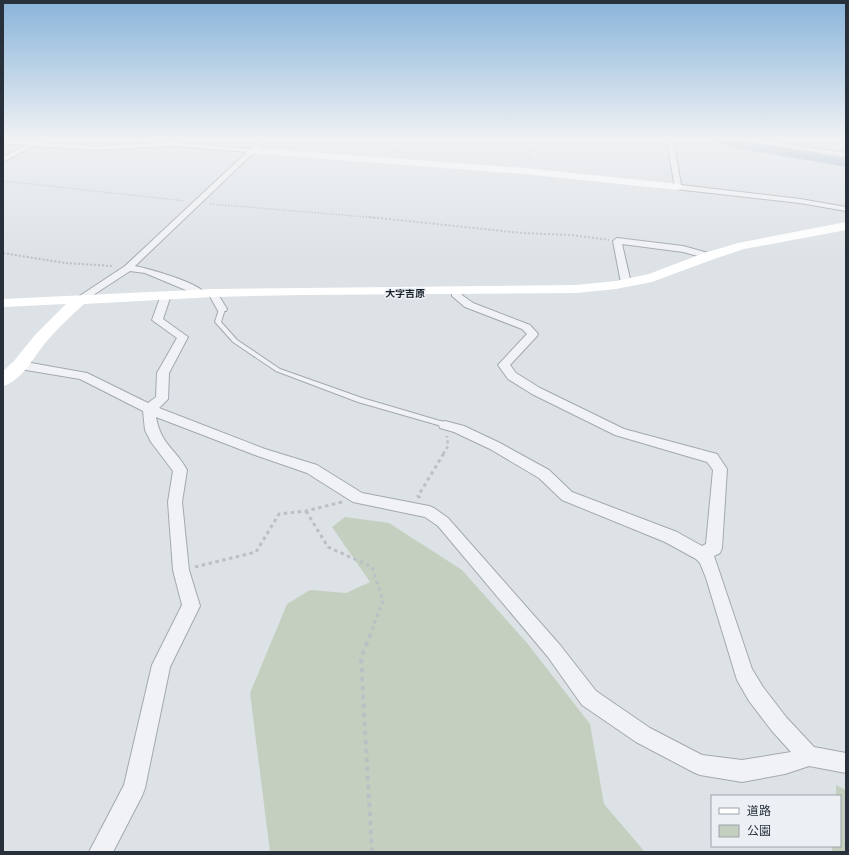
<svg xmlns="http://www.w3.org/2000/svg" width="849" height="855" viewBox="0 0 849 855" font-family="Helvetica,'Noto Sans JP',sans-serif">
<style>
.green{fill:#c5cfbf}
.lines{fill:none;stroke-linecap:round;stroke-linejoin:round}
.river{fill:#9ab3c4;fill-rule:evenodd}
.lane-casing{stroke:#a3a9af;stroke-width:2}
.street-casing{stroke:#a3a9af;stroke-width:2}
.path-far4{stroke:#bcc0c5;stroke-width:1.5;stroke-dasharray:1.5 1.5;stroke-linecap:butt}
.path-far3{stroke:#bcc0c5;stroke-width:2;stroke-dasharray:2 2;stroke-linecap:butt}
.path-far2{stroke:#bcc0c5;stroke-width:2.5;stroke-dasharray:3 3;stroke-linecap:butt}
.path-far1{stroke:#bcc0c5;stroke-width:3;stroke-dasharray:3.5 3.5;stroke-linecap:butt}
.path{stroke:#bcc0c5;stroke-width:4;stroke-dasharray:4.5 4.5;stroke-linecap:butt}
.lane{fill:#f0f2f5;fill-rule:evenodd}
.street{fill:#f0f2f5;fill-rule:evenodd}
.secondary{fill:#fff;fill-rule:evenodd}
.labels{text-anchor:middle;stroke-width:3;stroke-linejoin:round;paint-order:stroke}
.far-quarter-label{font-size:10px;font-weight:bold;fill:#1a222c;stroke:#ecf0f4}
</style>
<rect width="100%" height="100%" fill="#dde2e6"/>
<g class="green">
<path d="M345,517L389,523L462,570L527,643L590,724L604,804L645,852H270L250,693L287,604L310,590L346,593L370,582L332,527Z"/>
<path d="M836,785L846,790V852H832V846H840V796H836Z"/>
</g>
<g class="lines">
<path class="river" d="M713,139H731L846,159V167L737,148L715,142Z"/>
<defs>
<path id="lane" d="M222,307L225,309L221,322L237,340L280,369L362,398L447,423L448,425L445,427L358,402L276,371L233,342L216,323L215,322L219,309Z"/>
<g id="street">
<path d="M262,139H268L135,266C150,269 196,282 205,293L200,296L145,273L130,271L84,301L80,302L75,299L125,266L247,152L174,146L97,150L34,146L3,162V157L26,145L3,144V140L97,146L174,142L251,149Z"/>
<path d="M667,139H673L681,185L800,199L846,207V211L800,203L675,189Z"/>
<path d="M741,139H753L846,153V157L744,141Z"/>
<path d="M617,238L683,246L712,254L713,256L709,259L683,252L622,244L631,283L626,286L621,283L613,241Z"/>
<path d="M457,288L460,289L462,295L473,303L530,325L538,334L537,336L510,365L516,373L540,388L624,429L717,454L727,469L722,548L720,553L714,556L752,669L763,687L786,717L814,747L846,753V773L809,766L785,774L742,782L700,775L693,772L636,742L582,705L548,657L438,526L425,517L353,502L307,473L255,455L156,417C161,445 175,448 187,470L182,502L189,570L200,606L170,667L145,788L142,796L113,852H89L124,785L152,665L182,605L173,570L168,502L173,471L151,442L145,430L143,411L80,379L20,369L16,368L14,365L16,362L20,361L87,373L148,403L156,397L157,373L177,338L152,320L161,295L166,292L171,295L163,319L188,337L169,373L168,399L159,408L265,449L317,465L362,493L429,506L434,508L448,518L560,645L596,691L650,728L702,755L742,760L791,752L772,731L749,701L737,680L706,578L700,563L696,559L665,542L562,500L539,478L490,449L454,432L440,428L439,425L440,422L445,421L464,426L500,443L549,470L572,492L677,532L702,546L706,544L713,470L707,462L615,435L532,394L508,379L498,365L527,334L522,329L465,307L452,296V291Z"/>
<path d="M213,290L216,291L227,309L226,311H218L217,309L208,293Z"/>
</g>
</defs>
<use href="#lane" class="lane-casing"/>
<use href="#street" class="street-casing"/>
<g class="path-far4">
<path d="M393,152L405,139"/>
<path d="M527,163L538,139"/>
<path d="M3,181L185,201"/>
<path d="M210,204L379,218"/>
</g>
<g class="path-far3">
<path d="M369,217L522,233L570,235L609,240"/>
<path d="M3,253L65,263L112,266"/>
</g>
<path class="path-far2" d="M443,454L448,446L447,436"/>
<g class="path-far1">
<path d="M420,498L418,496L444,453"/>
<path d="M306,511L328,547L372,567L383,601L372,629"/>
<path d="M195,567L256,552L279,514L306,511L342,502"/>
</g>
<path class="path" d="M372,852L361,658L373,628"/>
<use href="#lane" class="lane"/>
<use href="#street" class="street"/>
<g class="secondary">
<path d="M253,148L524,168L678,184L683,187L678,190L524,174L250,153L248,151Z"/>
<path d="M846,222V230L744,249L714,259L652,282L616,289L576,293L300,295L213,297L84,304C71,316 58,328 46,342C34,356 23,380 3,386V371L14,361L35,335L66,304L3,307V299L213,289L576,285L616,281L649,274L704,253L738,243Z"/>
</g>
</g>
<linearGradient id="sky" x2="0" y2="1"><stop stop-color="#89b4da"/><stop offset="0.54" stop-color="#f0f2f4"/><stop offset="1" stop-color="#f0f2f4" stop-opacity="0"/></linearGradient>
<rect width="849" height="258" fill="url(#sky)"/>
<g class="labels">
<g class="far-quarter-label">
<text x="405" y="297">大字吉原</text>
</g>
</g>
<rect width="849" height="855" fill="none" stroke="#28313b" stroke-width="8"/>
<rect x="711" y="795" width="130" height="52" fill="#ecf0f4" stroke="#9ea4aa"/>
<rect x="719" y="808" width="20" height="6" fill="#ffffff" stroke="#9ea4aa"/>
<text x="747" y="815" font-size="12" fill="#28313b">道路</text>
<rect x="719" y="825" width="20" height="12" fill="#c5cfbf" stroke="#9ea4aa"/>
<text x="747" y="835" font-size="12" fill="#28313b">公園</text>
</svg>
